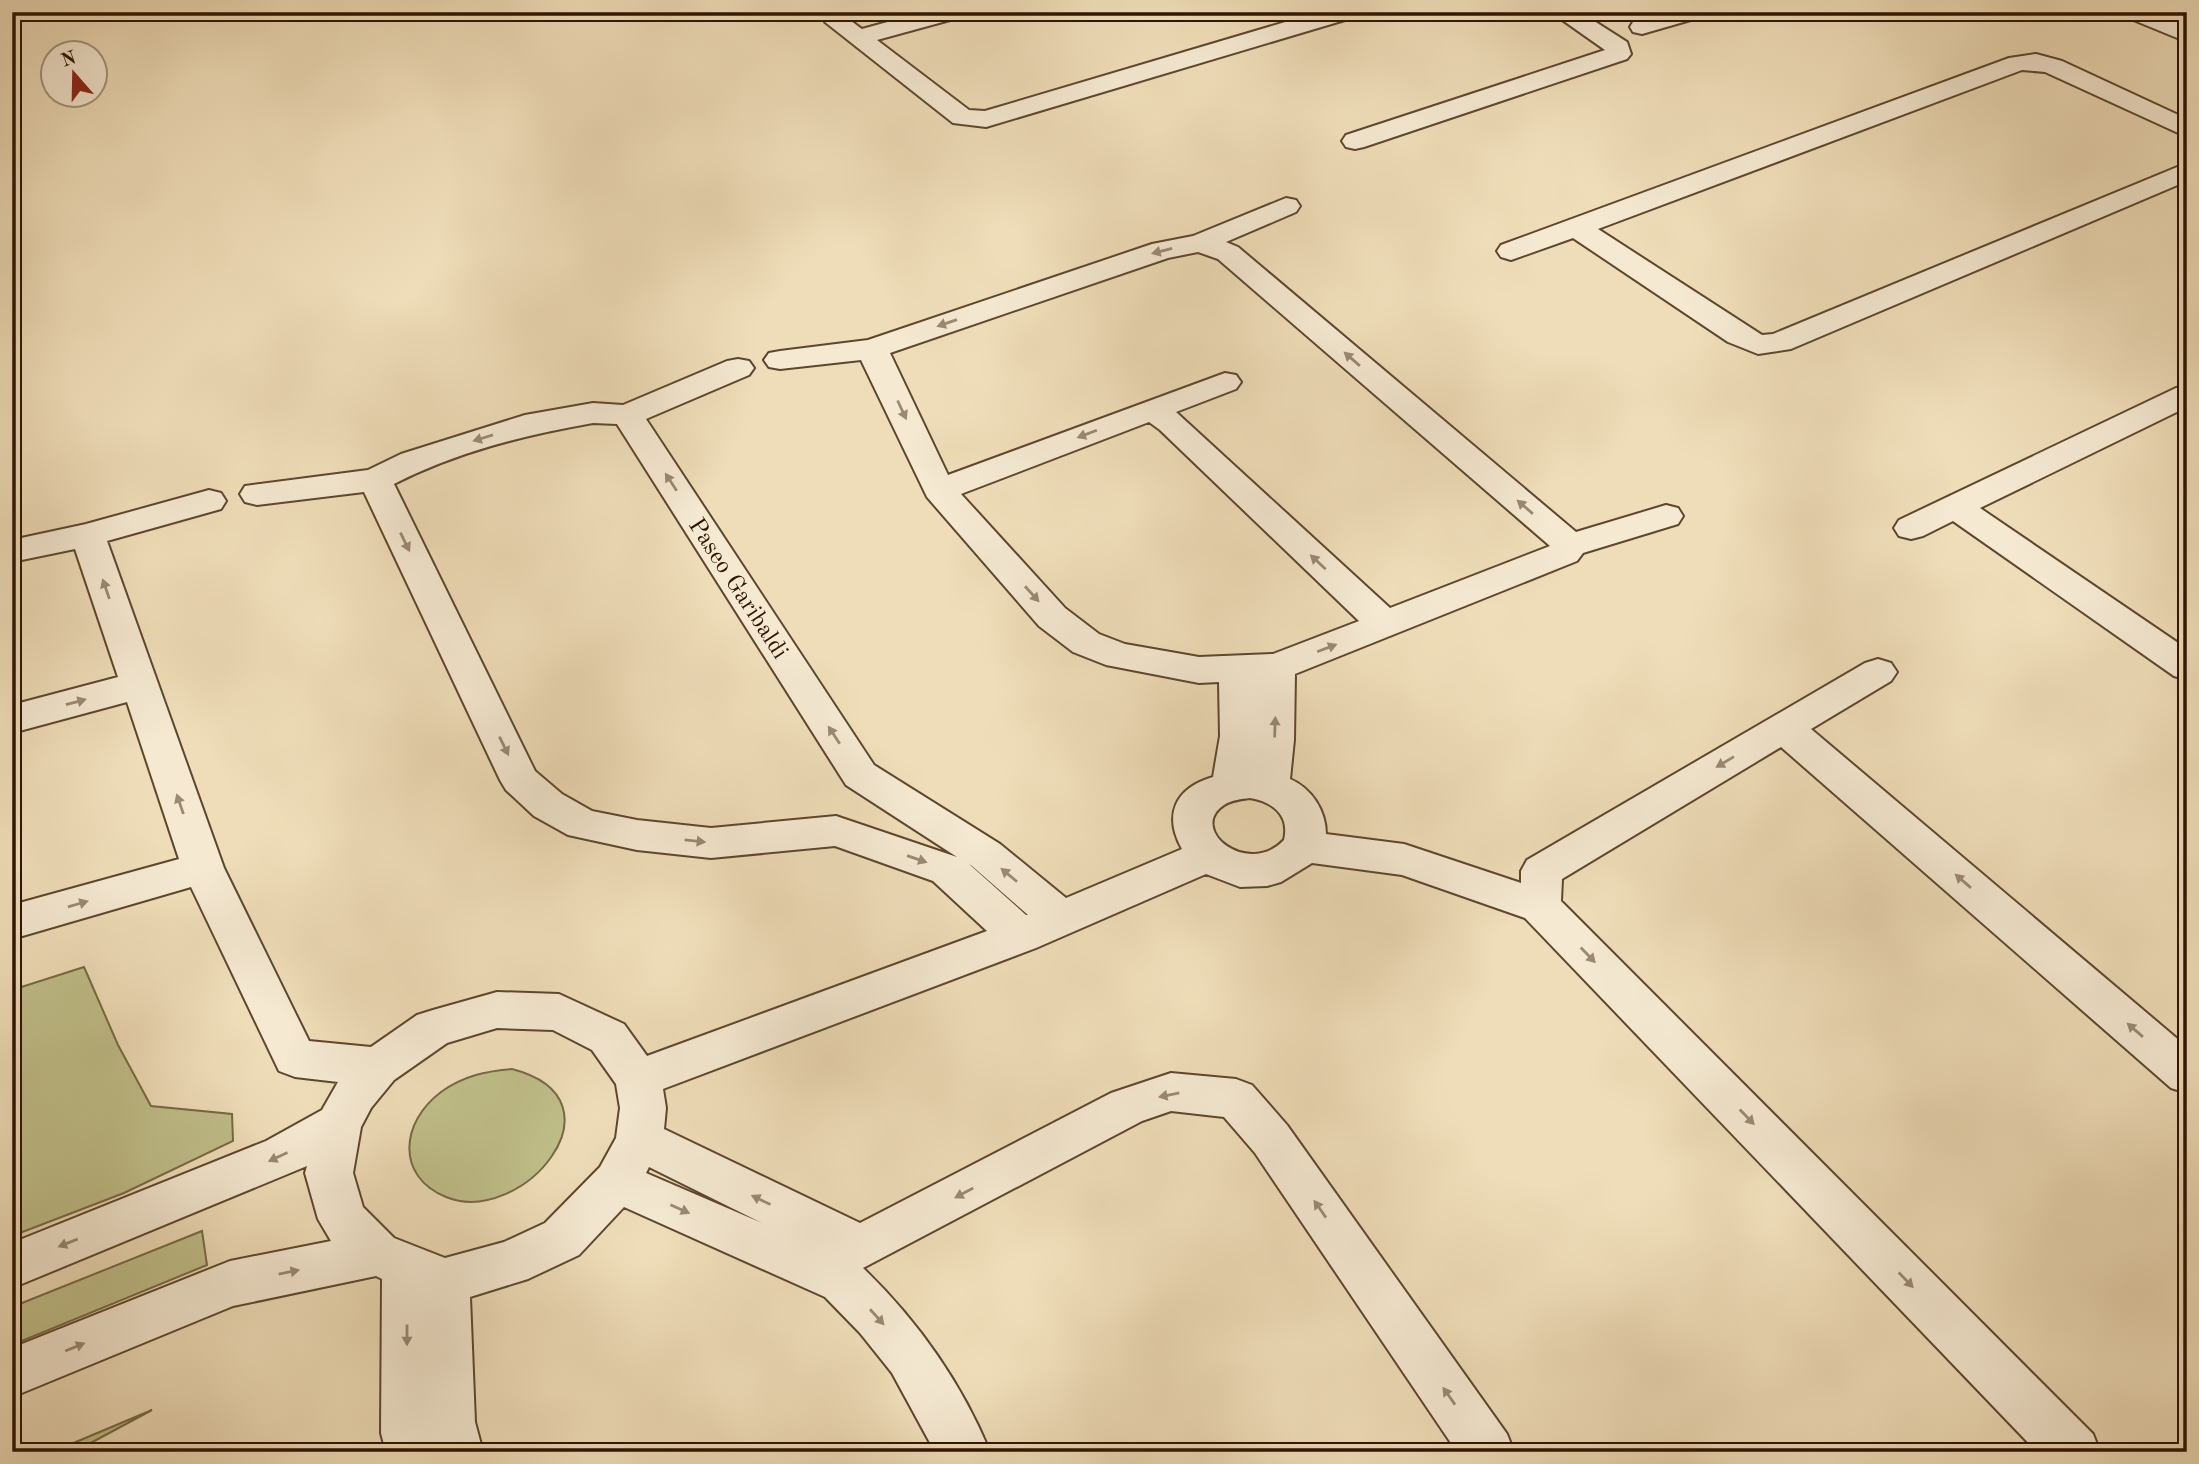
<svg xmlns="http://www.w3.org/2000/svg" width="2199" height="1464" viewBox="0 0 2199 1464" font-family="'Old Standard TT',serif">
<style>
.green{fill:#c0bf8a;stroke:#776a45;stroke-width:2}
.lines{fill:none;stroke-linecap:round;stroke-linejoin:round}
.street-casing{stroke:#5e462e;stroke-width:4}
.street{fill:#f5e9d2;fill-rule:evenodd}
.oneway{fill:#9b8974}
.labels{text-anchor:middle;stroke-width:5;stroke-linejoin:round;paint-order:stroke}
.street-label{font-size:24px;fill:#2e1400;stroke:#f5e9d2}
</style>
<rect width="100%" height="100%" fill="#efddb9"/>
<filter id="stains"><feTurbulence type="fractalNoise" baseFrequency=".00286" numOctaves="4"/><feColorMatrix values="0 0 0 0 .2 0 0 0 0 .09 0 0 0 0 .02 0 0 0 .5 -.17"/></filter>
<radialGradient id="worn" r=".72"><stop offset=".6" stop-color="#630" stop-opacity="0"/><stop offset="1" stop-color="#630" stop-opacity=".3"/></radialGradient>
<g class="green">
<path d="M84,967L118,1045L151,1106L232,1114L233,1141L124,1193L12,1236V990Z"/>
<path d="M512,1069C631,1100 521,1228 446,1197C395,1176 401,1122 441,1092C463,1076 486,1071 512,1069Z"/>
<path d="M202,1231L207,1265L12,1345V1307Z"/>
<path d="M152,1410L74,1452H52Z"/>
</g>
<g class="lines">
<defs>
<g id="street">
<path d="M924,12H964L961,17L877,40L969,110L985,111L1319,12H1358L1355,17L986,127L953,123L825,22L828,17C843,13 851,21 862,29Z"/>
<path d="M1551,12H1580L1627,42L1631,54L1627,59L1364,147L1355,149L1346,147L1342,141L1346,135L1605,50Z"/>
<path d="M1665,12H1704L1701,17L1642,34L1633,32L1630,27L1633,22Z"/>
<path d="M2123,12H2156L2187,26V42L2126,17Z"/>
<path d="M2036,54L2062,61L2187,119V137L2045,72L2022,70L1598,229L1762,335L1773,334L2187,163V181L1791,349L1758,354L1728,342L1573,238L1511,260L1501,257L1497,251L1501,245L2009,58Z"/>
<path d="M1286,198L1296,200L1300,206L1296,212L1226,242L1238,247L1576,532L1666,505L1678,508L1683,516L1678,524L1583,553L1577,561L1295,674L1294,740L1290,779C1311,788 1326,810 1326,834L1404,844L1521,883V871L1527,860L1865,663L1878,659L1891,663L1897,672L1891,681L1811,729L2187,1047V1093L2171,1088L1781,747L1562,879L1561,901L2093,1434L2100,1452H2037L1525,918L1402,875L1312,863L1281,882L1267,886L1240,887L1206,874L1036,948L663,1089L666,1108L664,1129L860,1223L1111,1093L1171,1073L1236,1079L1252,1085L1287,1125L1507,1434L1514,1452H1457L1255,1153L1224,1117L1171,1111L1142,1121L863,1268C917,1320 961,1382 990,1452H935L892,1373L860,1333L825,1297L624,1207L579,1255L528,1279L470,1297L475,1422L483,1452H386L381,1433L382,1279L376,1276L233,1306L12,1397V1348L230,1261L331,1241L318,1219L305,1173L307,1166L12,1288V1243L266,1141L322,1110L338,1082L295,1077L279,1071L191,887L12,939V905L179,859L127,702L12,733V705L118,677L75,549L12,562V540L86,524L209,490L221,493L226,501L221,509L107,541L224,868L309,1041L371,1047L417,1015L433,1010L497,992L559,994L624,1024L647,1056L987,931L933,881L835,846L711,858L637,850L568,835L534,816L506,790L500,780L364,492L257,505L245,502L240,494L245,486L368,470L401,454L525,415L593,403L623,405L727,361L738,359L749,361L754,368L749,375L646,419L874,765L1000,844L1066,898L1182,849C1163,815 1175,788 1213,777L1220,736L1219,682L1199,683L1106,665L1073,652L1039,626L927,497L861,360L780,369L769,367L764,360L769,353L780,351L868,340L1152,244L1193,236ZM1198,252L1218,259L1550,546L1390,608L1176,412L1236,389L1241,382L1236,375L1225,373L948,475L890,353L1168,258ZM1149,422L1160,430L1359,621L1273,654L1199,657L1125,644L1099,634L1065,608L961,494ZM593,423L617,424L846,785L957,857L836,816L711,828L637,820L592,811L562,794L535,771L394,484C456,452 525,435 593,423ZM1250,798C1273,802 1290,815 1284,840C1248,878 1187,829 1224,805C1231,800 1242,799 1250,798ZM969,864L972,866L1028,915H1026ZM497,1028L553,1030L592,1050L616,1084L620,1108L616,1138L600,1167L545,1223L504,1242L445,1258L394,1238L363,1207L353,1173L361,1127L371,1108L394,1080L447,1043ZM649,1167L762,1223L646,1173Z"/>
<path d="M2187,386V407L1980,508L2187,649V680L2174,676L1953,521L1923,536L1911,539L1899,536L1894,528L1899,520L2176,388Z"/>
</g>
</defs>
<use href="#street" class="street-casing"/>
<use href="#street" class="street"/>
</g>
<defs><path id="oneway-solid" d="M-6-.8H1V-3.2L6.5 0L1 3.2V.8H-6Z" transform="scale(1.75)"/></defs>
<g class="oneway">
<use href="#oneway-solid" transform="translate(1162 251) rotate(166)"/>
<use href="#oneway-solid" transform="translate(947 323) rotate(161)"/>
<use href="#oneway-solid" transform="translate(1352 359) rotate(-139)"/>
<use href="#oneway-solid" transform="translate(902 410) rotate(65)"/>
<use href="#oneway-solid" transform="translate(1087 434) rotate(159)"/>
<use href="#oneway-solid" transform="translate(483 438) rotate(163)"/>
<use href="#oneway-solid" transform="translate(671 482) rotate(-123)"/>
<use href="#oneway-solid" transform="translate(1525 507) rotate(-139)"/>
<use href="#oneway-solid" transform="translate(405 542) rotate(64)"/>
<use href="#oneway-solid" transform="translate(1318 562) rotate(-137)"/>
<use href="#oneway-solid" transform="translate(106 589) rotate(-109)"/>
<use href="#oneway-solid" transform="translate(1032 594) rotate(48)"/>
<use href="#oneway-solid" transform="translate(1327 648) rotate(-21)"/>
<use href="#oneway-solid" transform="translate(76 702) rotate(-15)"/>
<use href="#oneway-solid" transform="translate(1275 727) rotate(-88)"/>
<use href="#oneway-solid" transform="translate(834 735) rotate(-123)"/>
<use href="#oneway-solid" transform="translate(504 746) rotate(64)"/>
<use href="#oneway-solid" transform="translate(1725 762) rotate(149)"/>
<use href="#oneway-solid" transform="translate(180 804) rotate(-109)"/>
<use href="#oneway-solid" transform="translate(695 841) rotate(6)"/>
<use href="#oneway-solid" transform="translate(917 859) rotate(19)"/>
<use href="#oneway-solid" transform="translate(1009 875) rotate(-140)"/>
<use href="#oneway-solid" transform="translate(1963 881) rotate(-139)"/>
<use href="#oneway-solid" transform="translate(78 904) rotate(-16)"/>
<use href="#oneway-solid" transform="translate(1588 955) rotate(46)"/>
<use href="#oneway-solid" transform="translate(2135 1030) rotate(-139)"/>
<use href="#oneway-solid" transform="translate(1169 1095) rotate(169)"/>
<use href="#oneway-solid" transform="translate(1747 1117) rotate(46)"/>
<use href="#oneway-solid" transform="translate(278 1157) rotate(155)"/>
<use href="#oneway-solid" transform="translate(964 1193) rotate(152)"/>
<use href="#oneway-solid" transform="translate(761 1200) rotate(-154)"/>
<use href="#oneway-solid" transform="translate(680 1209) rotate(24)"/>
<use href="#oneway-solid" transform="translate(1320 1209) rotate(-125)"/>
<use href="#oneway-solid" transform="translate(68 1243) rotate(158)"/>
<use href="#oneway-solid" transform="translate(289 1272) rotate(-11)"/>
<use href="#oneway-solid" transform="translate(1906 1280) rotate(46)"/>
<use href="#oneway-solid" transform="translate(877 1317) rotate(48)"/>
<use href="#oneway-solid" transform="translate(407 1335) rotate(90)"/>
<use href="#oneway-solid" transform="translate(75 1347) rotate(-22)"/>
<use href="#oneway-solid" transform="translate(1449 1396) rotate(-125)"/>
</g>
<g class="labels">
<g class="street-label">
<text transform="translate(739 588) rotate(57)" y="8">Paseo Garibaldi</text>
</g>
</g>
<rect width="2199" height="1464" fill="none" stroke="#efddb9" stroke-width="42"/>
<rect x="14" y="14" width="2171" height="1436" fill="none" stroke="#2e1400" stroke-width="3.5"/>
<rect x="21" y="21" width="2157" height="1422" fill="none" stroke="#2e1400" stroke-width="2"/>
<g transform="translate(74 74) rotate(340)"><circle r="33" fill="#f5e9d2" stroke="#a5947e" stroke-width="2"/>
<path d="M0-5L12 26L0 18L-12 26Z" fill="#8f2418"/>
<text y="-10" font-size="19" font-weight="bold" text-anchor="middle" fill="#2e1400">N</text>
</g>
<rect width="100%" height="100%" filter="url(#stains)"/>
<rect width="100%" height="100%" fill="url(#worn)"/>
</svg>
